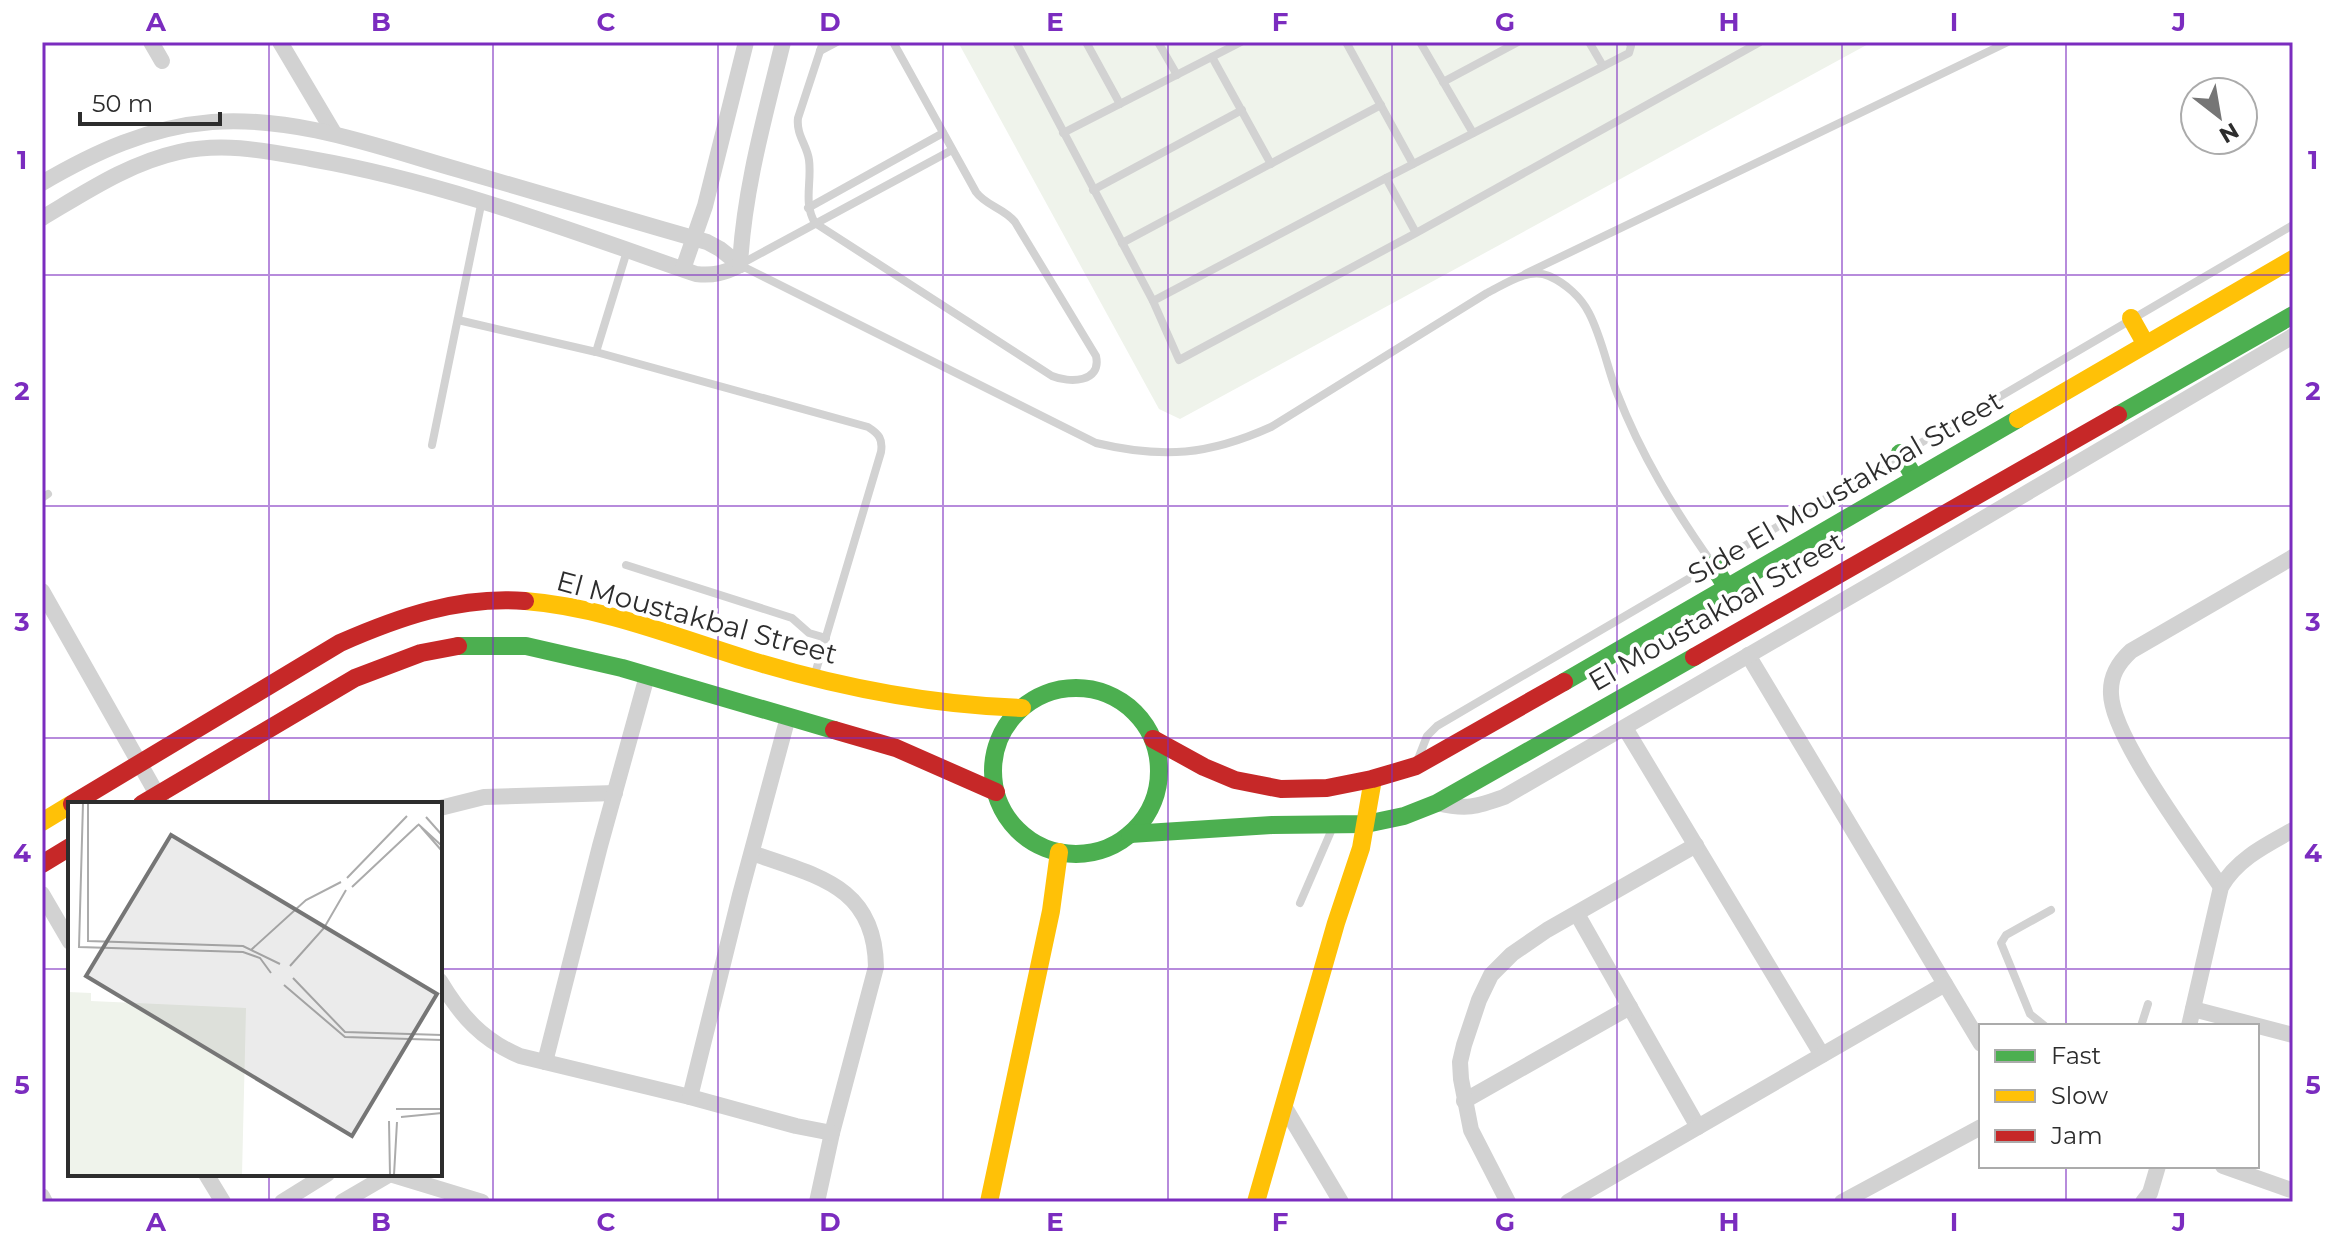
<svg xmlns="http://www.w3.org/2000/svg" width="2335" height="1244" viewBox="0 0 2335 1244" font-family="Montserrat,sans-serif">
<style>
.green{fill:#eff3eb}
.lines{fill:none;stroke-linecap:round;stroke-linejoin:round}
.lane{stroke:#d2d2d2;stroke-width:8}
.street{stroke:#d2d2d2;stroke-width:16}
.fast{stroke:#4caf50;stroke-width:18}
.slow{stroke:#ffc107;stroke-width:18}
.jam{stroke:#c62828;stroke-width:18}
.grid{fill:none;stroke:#7b2cbf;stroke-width:2;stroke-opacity:0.55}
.labels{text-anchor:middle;stroke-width:8;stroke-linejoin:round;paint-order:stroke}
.street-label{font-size:28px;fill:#2d2d2d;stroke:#fff}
.inset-road{fill:none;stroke:#ababab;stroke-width:2}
.view{fill:#767676;fill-opacity:0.15;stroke:#767676;stroke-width:4}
.inset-edge{fill:none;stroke:#2d2d2d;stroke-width:4}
.neatline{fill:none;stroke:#7b2cbf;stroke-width:3}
.grid-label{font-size:26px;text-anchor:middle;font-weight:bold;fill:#7b2cbf}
</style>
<rect width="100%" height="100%" fill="#fff"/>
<path class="green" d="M958,42H1872L1180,419L1159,409Z"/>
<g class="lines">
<g class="lane">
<path d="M823,42L798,118C796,135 807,145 809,160C812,182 803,203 815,223L1052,376C1069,383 1102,383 1096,356L1015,222C1004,208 986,206 976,192L893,42"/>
<path d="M1016,42L1153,301"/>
<path d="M1086,42L1120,104"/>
<path d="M1158,42L1177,75"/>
<path d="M1346,42L1413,164"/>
<path d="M1420,42L1473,133"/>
<path d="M1589,42L1603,66"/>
<path d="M2292,42L2293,44"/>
<path d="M820,51L837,42"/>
<path d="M1212,57L1271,164"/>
<path d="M1443,82L1518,42"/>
<path d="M1063,133L1241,42"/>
<path d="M1386,178L1629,53L1631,46L1629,42"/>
<path d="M1093,190L1242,110"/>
<path d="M808,208L943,133"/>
<path d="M1416,233L1386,178L1153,301L1179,360L1416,233L1760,42"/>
<path d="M1122,243L1381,105"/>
<path d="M741,264L952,150"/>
<path d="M740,265L1096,443C1163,459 1209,455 1271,427L1487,293C1505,284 1529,267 1549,276C1565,283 1581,297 1589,313C1602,338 1607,367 1617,393C1641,455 1674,509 1712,563"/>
<path d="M1525,274L2008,42"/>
<path d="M458,320L596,352L868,427C879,434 883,439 881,452L814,677"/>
<path d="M596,352L627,251"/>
<path d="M432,445L482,200"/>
<path d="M42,498L48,494"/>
<path d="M626,565L792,618L809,633L826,638"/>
<path d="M1418,759L1427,736L1437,726L2293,225"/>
<path d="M1300,903L1332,829"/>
<path d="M2045,1026L2030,1014L2001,943L2006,935L2051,910"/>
<path d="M2141,1026L2148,1004"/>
</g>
<g class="street">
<path d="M151,42L162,61"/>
<path d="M280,42L334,133"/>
<path d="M42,183C95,152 149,127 212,122C296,116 376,146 456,169C539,193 623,218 707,242L720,249L740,265"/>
<path d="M42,218C86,192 129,163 179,152C224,142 266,151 311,159C443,182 569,230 696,274C713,276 725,273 740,265"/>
<path d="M740,265C744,189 765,116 783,42"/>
<path d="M683,269L705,206L746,42"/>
<path d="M42,591L162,803"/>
<path d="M1748,655L1981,1044"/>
<path d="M1625,728L1822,1055"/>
<path d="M1437,803C1466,810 1476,807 1504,797L1901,567L2293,336"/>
<path d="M440,808L484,797L615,793"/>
<path d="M752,853C816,876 875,885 876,967L832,1133L817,1202"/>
<path d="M2221,887C2194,846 2112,738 2111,694C2110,676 2118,663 2131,651L2293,557"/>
<path d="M42,894L70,942"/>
<path d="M1577,914L1698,1127"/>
<path d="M440,981C461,1016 482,1040 520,1056L690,1097L796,1126L832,1133"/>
<path d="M2193,1009L2293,1035"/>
<path d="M2189,1026L2221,887C2237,859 2266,845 2293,830"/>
<path d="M545,1062L600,846L647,676"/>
<path d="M690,1097L740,895L788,717"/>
<path d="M1464,1101L1630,1007"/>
<path d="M1284,1106L1341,1202"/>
<path d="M2223,1166L2291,1190"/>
<path d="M206,1174L223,1202"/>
<path d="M390,1174L482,1202"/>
<path d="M42,1196L45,1202"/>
<path d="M282,1202L327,1174"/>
<path d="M342,1202L390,1174"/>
<path d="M1508,1202L1471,1130L1461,1079L1460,1062L1464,1045L1479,1000L1491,975L1512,954L1547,930L1696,845"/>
<path d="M1568,1202L1945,984"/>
<path d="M1842,1202L1981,1127"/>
<path d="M2143,1202L2150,1193L2158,1166"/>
</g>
<g class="fast">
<path d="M2118,415L2293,315"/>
<path d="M1900,453L1914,477"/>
<path d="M1713,565L1727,588"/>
<path d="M458,646H526L622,668L834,730"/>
<path d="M1564,682L2018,419"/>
<circle cx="1076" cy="771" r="83"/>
<path d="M1130,834L1272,825L1366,824L1404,816L1437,803L1694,657"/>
</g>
<g class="slow">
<path d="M2131,318L2145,343"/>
<path d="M2018,419L2293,259"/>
<path d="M525,601C603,607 678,638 753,661C842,688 930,705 1022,708"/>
<path d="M42,822L70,805"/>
<path d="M989,1202L1051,911L1059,852"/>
<path d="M1256,1202L1336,923L1361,848L1373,779"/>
</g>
<g class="jam">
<path d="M1694,657L2118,415"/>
<path d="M834,730L896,748L996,792"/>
<path d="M1153,739L1204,767L1235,780L1281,789L1327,788L1372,779L1416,766L1564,682"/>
<path d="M72,804L340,643C399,617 459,596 525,601"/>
<path d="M142,804L355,678L421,653L458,646"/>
<path d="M42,864L70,847"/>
</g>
</g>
<path class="grid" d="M269,42V804M493,42V1202M718,42V1202M943,42V1202M1168,42V1202M1392,42V1202M1617,42V1202M1842,42V1202M2066,42V1026M42,275H2293M42,506H2293M42,738H2293M42,969H70M440,969H2293M2066,1166V1202M269,1174V1202"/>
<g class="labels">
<g class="street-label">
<text transform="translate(1845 487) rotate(-30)" y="10">Side El Moustakbal Street</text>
<text transform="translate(1716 611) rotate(-30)" y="10">El Moustakbal Street</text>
<text transform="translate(697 617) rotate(15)" y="10">El Moustakbal Street</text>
</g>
</g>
<g transform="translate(68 802)">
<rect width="374" height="374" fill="#fff"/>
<path d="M0,190L23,191V199L178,206L174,373H0Z" fill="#eff3eb"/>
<path class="inset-road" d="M15,1L11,145L175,150L192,156L203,171M20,1V139L175,144L212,162M358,15L374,33M350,22L374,44M353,25L374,49M279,76L339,14M284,85L350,23M183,148L238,98L273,80M222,164L256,126L278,88M225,176L277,230L374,233M216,183L277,235L374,238M328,307H374M333,315L374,311M321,319L322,373M326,373L329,320"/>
<path class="view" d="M103,33L369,192L284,334L18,174Z"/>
<rect width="374" height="374" class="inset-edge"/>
</g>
<rect width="2335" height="1244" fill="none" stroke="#ffffff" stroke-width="88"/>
<rect x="1979" y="1024" width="280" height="144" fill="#ffffff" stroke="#ababab" stroke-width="2"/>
<rect x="1995" y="1050" width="40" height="12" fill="#4caf50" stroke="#ababab" stroke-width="2"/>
<text x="2051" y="1064" font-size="24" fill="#2d2d2d">Fast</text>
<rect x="1995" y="1090" width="40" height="12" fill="#ffc107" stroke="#ababab" stroke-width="2"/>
<text x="2051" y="1104" font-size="24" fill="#2d2d2d">Slow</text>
<rect x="1995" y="1130" width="40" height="12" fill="#c62828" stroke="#ababab" stroke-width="2"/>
<text x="2051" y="1144" font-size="24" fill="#2d2d2d">Jam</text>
<g transform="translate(2219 116) rotate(149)"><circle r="38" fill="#ffffff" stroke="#ababab" stroke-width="2"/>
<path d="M0-6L14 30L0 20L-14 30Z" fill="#767676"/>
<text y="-12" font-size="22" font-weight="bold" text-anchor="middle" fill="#2d2d2d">N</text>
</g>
<path d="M80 112v12h140v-12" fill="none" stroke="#2d2d2d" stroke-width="4"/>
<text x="92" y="112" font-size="24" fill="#2d2d2d" stroke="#ffffff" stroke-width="6" paint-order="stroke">50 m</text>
<rect x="44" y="44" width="2247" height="1156" class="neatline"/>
<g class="grid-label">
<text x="156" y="31">A</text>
<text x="381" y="31">B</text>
<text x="606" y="31">C</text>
<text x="830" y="31">D</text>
<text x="1055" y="31">E</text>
<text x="1280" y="31">F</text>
<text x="1505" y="31">G</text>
<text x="1729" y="31">H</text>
<text x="1954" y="31">I</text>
<text x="2179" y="31">J</text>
<text x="22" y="169">1</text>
<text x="2313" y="169">1</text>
<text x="22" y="400">2</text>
<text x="2313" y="400">2</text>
<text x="22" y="631">3</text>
<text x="2313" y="631">3</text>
<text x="22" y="862">4</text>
<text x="2313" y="862">4</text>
<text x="22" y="1094">5</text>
<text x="2313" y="1094">5</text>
<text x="156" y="1231">A</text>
<text x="381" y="1231">B</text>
<text x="606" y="1231">C</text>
<text x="830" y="1231">D</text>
<text x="1055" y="1231">E</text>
<text x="1280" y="1231">F</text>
<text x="1505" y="1231">G</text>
<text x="1729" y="1231">H</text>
<text x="1954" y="1231">I</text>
<text x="2179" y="1231">J</text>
</g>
</svg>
